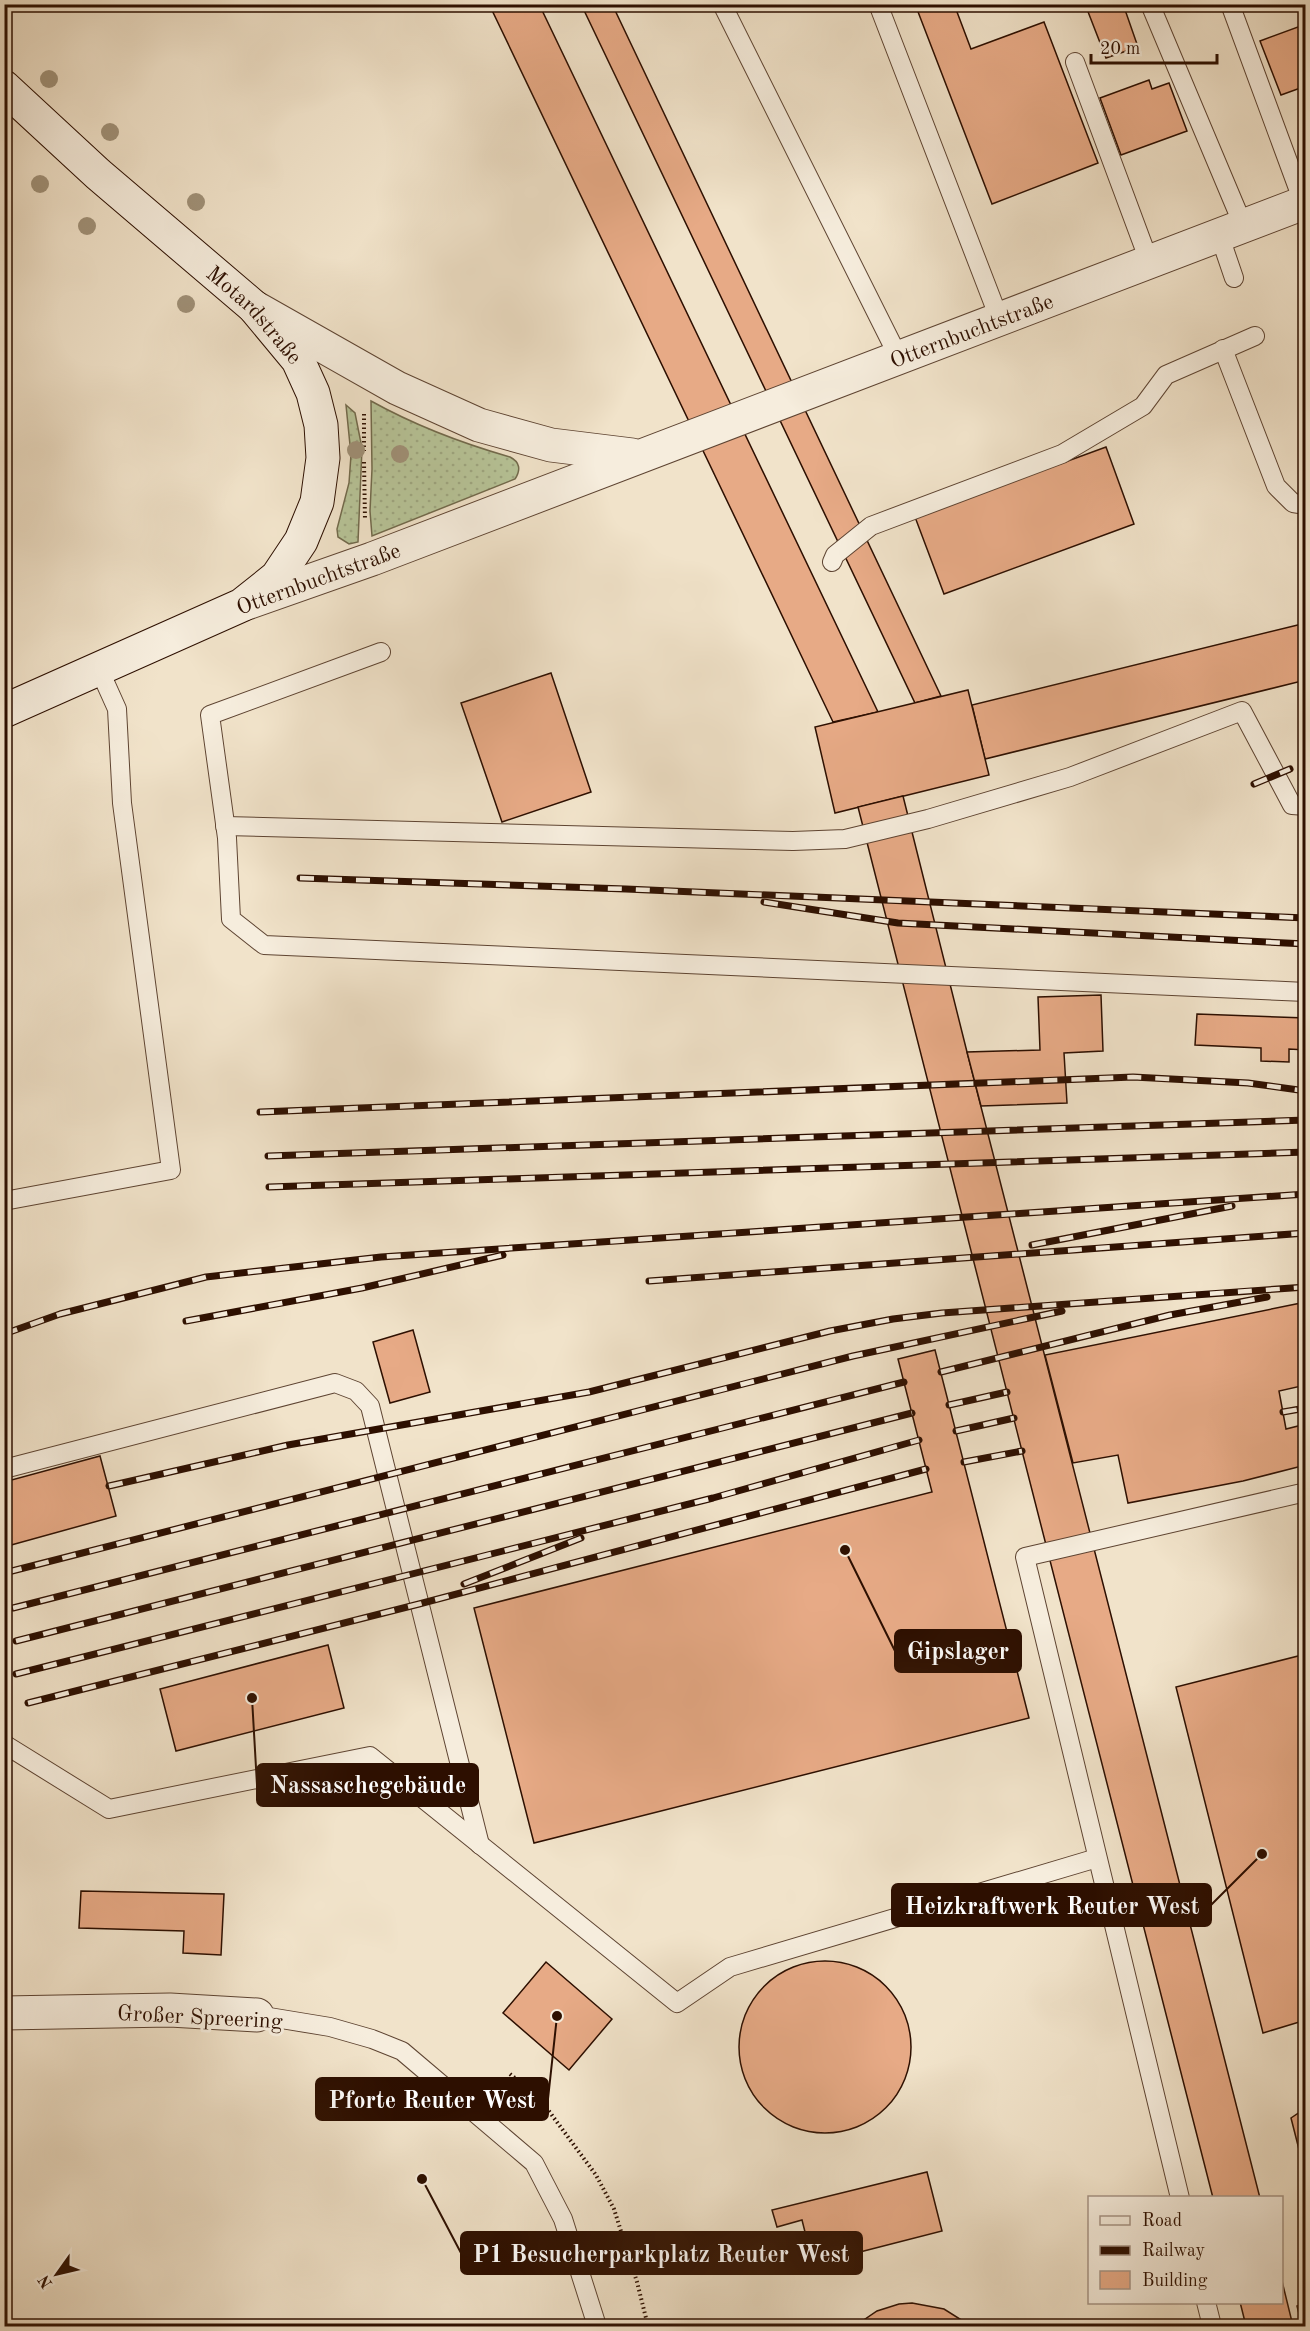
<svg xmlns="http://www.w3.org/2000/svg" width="1310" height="2331" viewBox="0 0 1310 2331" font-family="'Old Standard TT',serif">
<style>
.grass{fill:url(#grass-dots);stroke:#726a4c;stroke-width:1.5}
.building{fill:#e7aa86;stroke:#2d0f00;stroke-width:1.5}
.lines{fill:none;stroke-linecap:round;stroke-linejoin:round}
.lane-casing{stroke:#5e4432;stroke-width:20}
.street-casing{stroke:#5e4432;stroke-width:35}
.secondary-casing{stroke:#2d0f00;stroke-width:35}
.path{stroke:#2d0f00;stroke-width:4;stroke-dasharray:1.5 3;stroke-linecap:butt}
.lane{stroke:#f6eddd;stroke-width:18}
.street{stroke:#f6eddd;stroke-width:33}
.secondary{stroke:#f6eddd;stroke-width:33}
.rail-casing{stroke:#2d0f00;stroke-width:7}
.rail{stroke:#f6eddd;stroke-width:4.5;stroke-dasharray:14;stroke-linecap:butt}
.tree{fill:#a09178}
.labels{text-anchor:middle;stroke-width:6;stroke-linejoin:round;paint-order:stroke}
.street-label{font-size:22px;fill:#2d0f00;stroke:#f6eddd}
.leader{fill:none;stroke:#2d0f00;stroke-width:2}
.callout-dot{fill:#2d0f00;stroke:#f6eddd;stroke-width:2}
.callout{fill:#2d0f00;stroke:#2d0f00;stroke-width:2}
.callout-label{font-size:24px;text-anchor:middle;font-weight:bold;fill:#fff}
</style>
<defs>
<pattern id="grass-dots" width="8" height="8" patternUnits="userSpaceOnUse" patternTransform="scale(1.5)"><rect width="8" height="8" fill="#b7c498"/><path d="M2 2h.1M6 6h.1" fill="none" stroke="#9ea781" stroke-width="1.8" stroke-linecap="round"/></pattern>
</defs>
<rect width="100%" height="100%" fill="#f1e3ca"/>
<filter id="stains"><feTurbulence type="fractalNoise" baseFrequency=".00333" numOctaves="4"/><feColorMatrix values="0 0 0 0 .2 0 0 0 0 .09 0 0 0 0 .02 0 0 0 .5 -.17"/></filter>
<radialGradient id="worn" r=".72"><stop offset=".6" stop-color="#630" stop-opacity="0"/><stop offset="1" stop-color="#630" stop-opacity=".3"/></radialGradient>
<g class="grass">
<path d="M371,401C416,426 461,443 510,457C520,462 521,470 515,479L372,536L370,511L372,469Z"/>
<path d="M346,405L355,413L362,448L358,542L349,544L338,537L337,529L349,483L351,455Z"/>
</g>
<g class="building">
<path d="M489,4H539L878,712L833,722Z"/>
<path d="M581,4H612L941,696L915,703Z"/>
<path d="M915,4H954L971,49L1044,22L1098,163L992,204Z"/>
<path d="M1085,4H1123L1138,47L1106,58Z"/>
<path d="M1306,24V86L1281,95L1260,41Z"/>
<path d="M1149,80L1152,89L1169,83L1187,131L1121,155L1100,98Z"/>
<path d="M1106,447L1134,524L944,594L915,517Z"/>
<path d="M1306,623V680L985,759L972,705Z"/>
<path d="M551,673L591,792L502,822L461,703Z"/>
<path d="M968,690L989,775L835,813L815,727Z"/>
<path d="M903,796L967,1052L1260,2198H1213L1022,1451L858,807Z"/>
<path d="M1101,995L1103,1051L1064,1053L1067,1103L981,1106L967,1052L1040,1050L1038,997Z"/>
<path d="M1197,1014L1306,1018V1050L1289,1049V1062L1261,1061V1048L1195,1045Z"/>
<path d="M1306,1302V1385L1279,1391L1286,1429L1306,1424V1465L1243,1481L1128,1503L1118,1455L1073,1463L1045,1355Z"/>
<path d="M413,1330L430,1392L390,1403L373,1342Z"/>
<path d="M935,1350L1029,1718L534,1843L474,1608L932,1492L898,1359Z"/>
<path d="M100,1456L116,1516L4,1547V1482Z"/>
<path d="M328,1645L344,1708L176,1751L160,1689Z"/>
<path d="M1306,1654V2020L1263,2033L1176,1687Z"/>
<path d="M81,1891L224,1894L221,1955L183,1953L184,1931L79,1928Z"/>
<circle cx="825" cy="2047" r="86"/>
<path d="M546,1962L612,2019L569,2070L503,2013Z"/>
<path d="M1306,2108V2177L1291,2118Z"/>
<path d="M927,2172L942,2231L813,2264L802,2220L777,2227L772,2210Z"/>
<path d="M1282,2281L1293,2326H1246L1240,2302H1282Z"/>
<path d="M912,2303L944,2309L971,2326H855L877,2311L899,2304Z"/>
<path d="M1306,2303V2326H1302L1297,2306Z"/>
</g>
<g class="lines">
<defs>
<g id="lane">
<path d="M722,4L898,356"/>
<path d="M878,4L999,318"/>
<path d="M1150,4L1243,225"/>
<path d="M1230,4L1303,202"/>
<path d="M1075,62L1149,261"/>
<path d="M1219,234L1234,278"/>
<path d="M1223,349L1276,486L1293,503L1306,505"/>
<path d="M832,562L835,555L871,526L1062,454L1143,406L1166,375L1255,336"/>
<path d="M381,652L210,715L227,838L231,919L264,945L1306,992"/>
<path d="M225,826L793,841L845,839L928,819L1070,777L1242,711L1292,805L1306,806"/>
<path d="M4,1201L171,1170L122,803L117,709L99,669"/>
<path d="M4,1469L335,1383L356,1391L370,1406L480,1845"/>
<path d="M4,1744L109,1809L370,1756L677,2003L730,1967L1097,1858"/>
<path d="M257,2015L330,2027L372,2039L402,2051L534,2163L563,2219L597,2326"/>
<path d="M1180,2198L1025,1557L1306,1492"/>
<path d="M1206,2302L1212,2326"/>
</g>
<g id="street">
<path d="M254,307L397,388L479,425L551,445L632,455"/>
<path id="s1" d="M247,603L372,559L1306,202"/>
<path d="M4,2013L170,2010L257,2015"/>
</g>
<g id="secondary">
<path id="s2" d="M4,87L98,174L254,307L298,360L313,393L321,425L323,458L317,502L301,541L277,577L242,605L4,711"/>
</g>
</defs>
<use href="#lane" class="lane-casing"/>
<use href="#street" class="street-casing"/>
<use href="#secondary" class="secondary-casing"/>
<g class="path">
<path d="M364,414V451"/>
<path d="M364,462L365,520"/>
<path d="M510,2074L540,2099L596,2175L614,2209L637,2282L648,2326"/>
</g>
<use href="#lane" class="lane"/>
<use href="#street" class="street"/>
<use href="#secondary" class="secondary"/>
<defs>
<g id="rail">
<path d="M1254,784L1290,769"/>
<path d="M300,878L626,889L1306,918"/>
<path d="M764,902L898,923L1306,944"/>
<path d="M260,1112L1133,1077L1248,1083L1306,1091"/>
<path d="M268,1156L1306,1120"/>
<path d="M269,1187L1306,1152"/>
<path d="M1032,1245L1232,1206"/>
<path d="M649,1281L1306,1233"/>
<path d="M186,1321L362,1288L503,1255"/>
<path d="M4,1334L60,1314L206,1277L381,1257L1306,1194"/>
<path d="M941,1372L1170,1315L1267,1297"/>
<path d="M949,1405L1007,1392"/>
<path d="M1283,1412L1306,1408"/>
<path d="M956,1431L1014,1418"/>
<path d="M964,1462L1022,1451"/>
<path d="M109,1486L288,1445L589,1392L830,1331L893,1319L942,1313L1306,1287"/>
<path d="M8,1572L853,1356L1062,1311"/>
<path d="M464,1584L581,1538"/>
<path d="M13,1608L904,1382"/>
<path d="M16,1641L912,1413"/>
<path d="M16,1674L713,1498L919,1440"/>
<path d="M28,1703L419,1604L926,1469"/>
</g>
</defs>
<use href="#rail" class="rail-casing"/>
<use href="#rail" class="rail"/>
</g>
<g class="tree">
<circle cx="49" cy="79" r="9"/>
<circle cx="110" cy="132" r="9"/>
<circle cx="40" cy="184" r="9"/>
<circle cx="196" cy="202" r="9"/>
<circle cx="87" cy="226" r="9"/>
<circle cx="186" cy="304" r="9"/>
<circle cx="356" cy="450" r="9"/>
<circle cx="400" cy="454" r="9"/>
</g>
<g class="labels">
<g class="street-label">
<text dy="8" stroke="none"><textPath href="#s2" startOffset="339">Motardstraße</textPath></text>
<text dy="8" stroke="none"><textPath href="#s1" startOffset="774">Otternbuchtstraße</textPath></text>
<text transform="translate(318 578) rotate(-20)" y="8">Otternbuchtstraße</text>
<text transform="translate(200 2016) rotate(3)" y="8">Großer Spreering</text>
</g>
</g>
<path class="leader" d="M845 1550L895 1651M252 1698L257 1785M1262 1854L1211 1905M557 2016L548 2099M422 2179L461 2253"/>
<g class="callout-dot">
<circle cx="845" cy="1550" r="6"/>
<circle cx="252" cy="1698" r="6"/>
<circle cx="1262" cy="1854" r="6"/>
<circle cx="557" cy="2016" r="6"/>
<circle cx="422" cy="2179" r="6"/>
</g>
<g class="callout">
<rect x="895" y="1630" width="126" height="42" rx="6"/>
<rect x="257" y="1764" width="221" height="42" rx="6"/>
<rect x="892" y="1884" width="319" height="42" rx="6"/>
<rect x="316" y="2078" width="232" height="42" rx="6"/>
<rect x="461" y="2232" width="401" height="42" rx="6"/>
</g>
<g class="callout-label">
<text x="958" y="1659">Gipslager</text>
<text x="368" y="1793">Nassaschegebäude</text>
<text x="1052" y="1914">Heizkraftwerk Reuter West</text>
<text x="432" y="2108">Pforte Reuter West</text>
<text x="661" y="2262">P1 Besucherparkplatz Reuter West</text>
</g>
<rect width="1310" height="2331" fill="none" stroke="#f1e3ca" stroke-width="24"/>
<rect x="6" y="6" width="1298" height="2319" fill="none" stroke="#2d0f00" stroke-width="3"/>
<rect x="12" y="12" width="1286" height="2307" fill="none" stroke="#2d0f00" stroke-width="1.5"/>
<rect x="1088" y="2196" width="195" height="108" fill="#f6eddd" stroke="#a69485" stroke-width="1.5"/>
<rect x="1100" y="2216" width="30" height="9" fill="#f6eddd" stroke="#a69485" stroke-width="1.5"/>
<text x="1142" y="2226" font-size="18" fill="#2d0f00">Road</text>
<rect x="1100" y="2246" width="30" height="9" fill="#2d0f00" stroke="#a69485" stroke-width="1.5"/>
<text x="1142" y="2256" font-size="18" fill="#2d0f00">Railway</text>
<rect x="1100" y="2271" width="30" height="18" fill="#e7aa86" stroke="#a69485" stroke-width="1.5"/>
<text x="1142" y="2286" font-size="18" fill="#2d0f00">Building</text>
<g transform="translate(57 2274) rotate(236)" stroke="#f6eddd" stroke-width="4.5" paint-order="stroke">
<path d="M0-4.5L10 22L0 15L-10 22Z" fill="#2d0f00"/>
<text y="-9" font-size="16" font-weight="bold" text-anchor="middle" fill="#2d0f00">N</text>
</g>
<path d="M1091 54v9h126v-9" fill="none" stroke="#2d0f00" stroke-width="3"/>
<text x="1100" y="54" font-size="18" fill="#2d0f00" stroke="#f6eddd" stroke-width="4.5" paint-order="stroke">20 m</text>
<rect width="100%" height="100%" filter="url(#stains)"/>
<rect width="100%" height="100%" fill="url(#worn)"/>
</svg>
